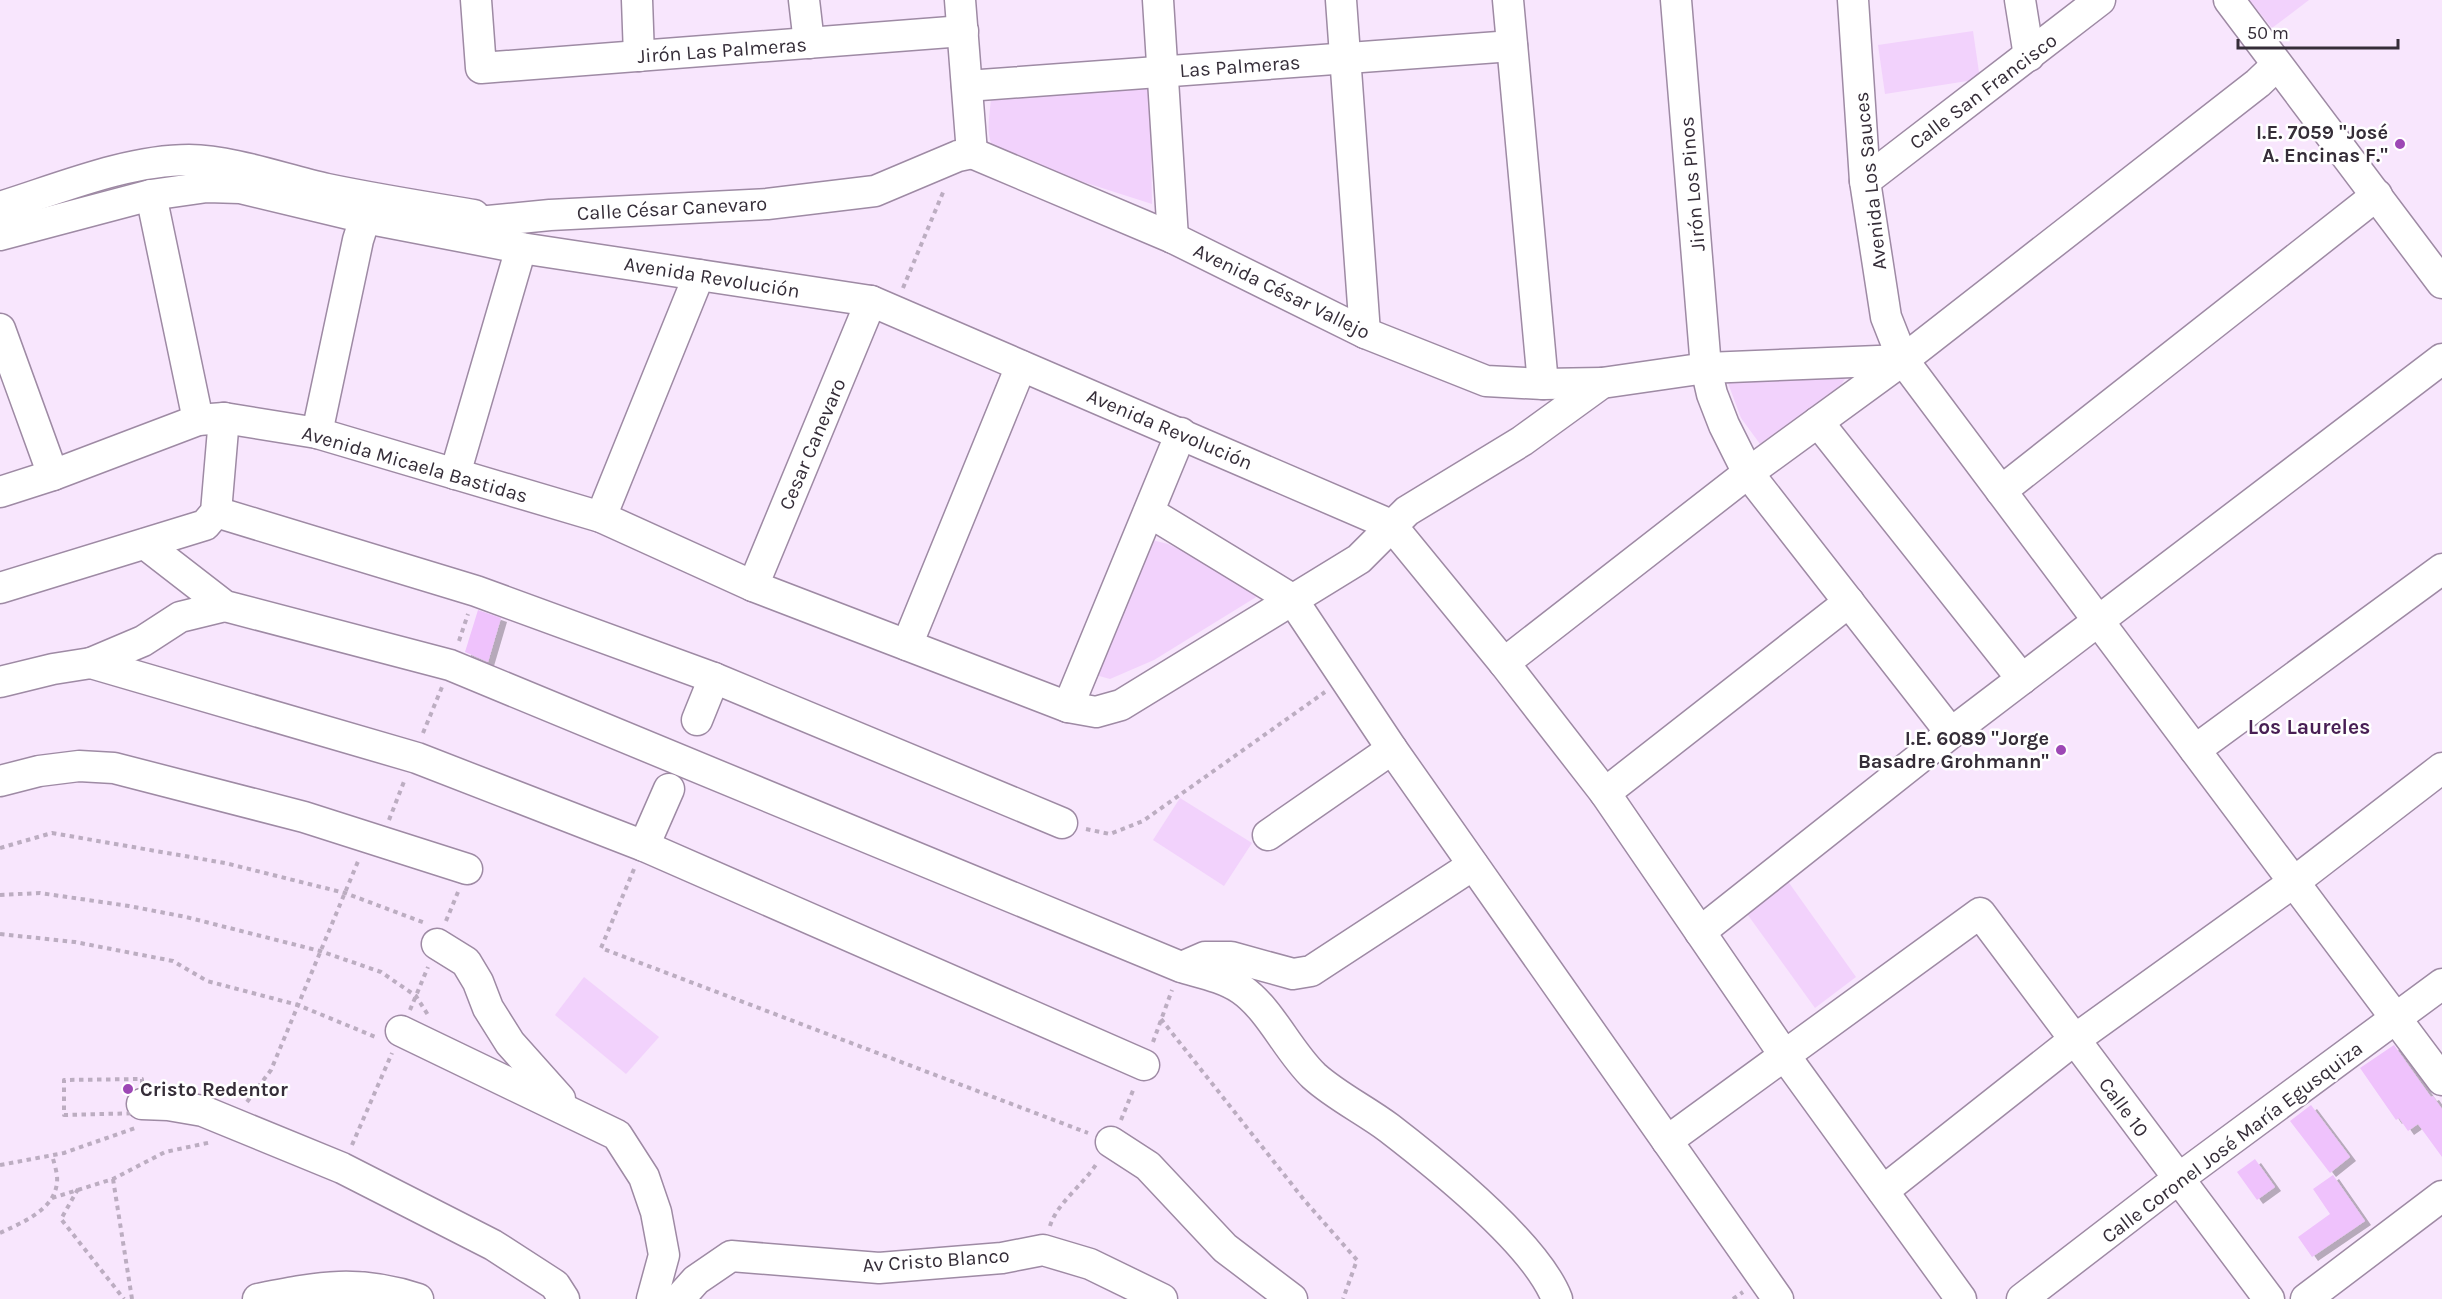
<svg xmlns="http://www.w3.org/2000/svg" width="2442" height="1299" viewBox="0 0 2442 1299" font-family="Karla,sans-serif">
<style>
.green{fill:#f2d2fc}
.building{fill:#efc2fc;filter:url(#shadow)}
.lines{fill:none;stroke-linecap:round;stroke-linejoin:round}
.minor-casing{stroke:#9e8aa4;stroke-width:33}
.path{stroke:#bcadc1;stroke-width:4;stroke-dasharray:4.5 4.5;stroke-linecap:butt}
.minor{stroke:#fff;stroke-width:30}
.poi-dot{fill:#9d47b5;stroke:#fff;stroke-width:2}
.labels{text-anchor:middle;stroke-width:5;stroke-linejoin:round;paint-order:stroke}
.street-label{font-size:20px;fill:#352d38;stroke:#fff}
.poi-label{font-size:20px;font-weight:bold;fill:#352d38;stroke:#fff;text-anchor:end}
.neighbourhood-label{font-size:21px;font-weight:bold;fill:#481f54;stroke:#fff}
</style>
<defs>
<filter id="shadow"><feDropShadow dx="6" dy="4" stdDeviation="0" flood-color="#0004"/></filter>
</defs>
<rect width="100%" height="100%" fill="#f8e6fd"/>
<g class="green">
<path d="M2249,0H2309L2272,28Z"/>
<path d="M1973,31L1980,79L1885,94L1878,45Z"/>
<path d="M1150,85L1152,204L999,155C983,141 990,116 991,98Z"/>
<path d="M1849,373L1841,385L1760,444L1741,418L1725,375Z"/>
<path d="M1148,539L1168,544L1266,591L1154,660L1110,679L1092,674Z"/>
<path d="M1180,798L1252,843L1224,886L1153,840Z"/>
<path d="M1787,880L1856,977L1815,1008L1745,911Z"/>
<path d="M584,977L659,1037L626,1074L555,1015Z"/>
</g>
<g class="building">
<path d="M478,610L501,618L488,662L465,652Z"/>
<path d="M2394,1045L2431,1097L2433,1096L2442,1109V1157L2418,1124L2408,1131L2399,1118L2396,1120L2360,1068Z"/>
<path d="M2311,1105L2350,1157L2330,1173L2290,1121Z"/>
<path d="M2255,1159L2275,1187L2257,1200L2237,1172Z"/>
<path d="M2333,1175L2365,1221L2312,1257L2298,1237L2330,1214L2313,1189Z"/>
</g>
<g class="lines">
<defs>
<g id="minor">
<path d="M476,0L481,68L963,31"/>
<path d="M637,0L639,56"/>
<path d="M804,0L809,43"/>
<path d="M960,0L972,153"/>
<path d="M1158,0L1173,238"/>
<path d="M1341,0L1365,333"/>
<path d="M1508,0L1543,384"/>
<path d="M1676,0L1706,368L1712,394L1724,425L1748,473L1951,733"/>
<path d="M1853,0L1865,181L1886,317L1903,360L2442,1080"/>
<path d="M2020,0L2029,56"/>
<path d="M2229,0L2442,283"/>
<path d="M967,86L1512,46"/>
<path d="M972,153L1173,238L1365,333L1486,381L1543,384L1602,383"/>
<path d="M1865,181L2100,0"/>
<path d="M151,195L198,420"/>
<path d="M0,207C58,189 127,160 189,160C235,161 282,179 327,189C375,199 425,207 474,215"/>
<path d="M450,219L478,222L550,215L767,204L875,191L958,156L972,153"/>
<path d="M0,235L151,195L207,187L240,188L365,218L521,248L871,301L1391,525L1504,663L1605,793L1785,1056L1961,1299"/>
<path d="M0,329L53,475"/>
<path d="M1818,422L2022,679"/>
<path d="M317,433L358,240L365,218L385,217"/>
<path d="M455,474L521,248"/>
<path d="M2001,491L2377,195"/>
<path d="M0,492L53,475L198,420L224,418L317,433L601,517L753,586L1068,707L1096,712L1121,705L1359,559L1407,511L1522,441L1602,383L1706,368L1903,360"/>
<path d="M216,512L476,591L714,678L1062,823"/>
<path d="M1149,512L1292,599L1392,749L1778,1299"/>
<path d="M601,517L699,275"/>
<path d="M145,544L225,606L450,665L1181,967C1201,973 1223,977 1241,989C1271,1010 1287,1050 1314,1076C1336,1096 1365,1110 1389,1128C1437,1165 1536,1244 1557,1299"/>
<path d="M753,586L871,301"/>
<path d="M0,588L205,525L216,512L224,418"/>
<path d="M907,645L1021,366"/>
<path d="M91,663L143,641L180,617L225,606"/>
<path d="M1504,663L1748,473L1903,360L2258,83L2277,65"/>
<path d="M0,682L53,669L91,663L417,758L644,846L1144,1065"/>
<path d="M1068,707L1181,433"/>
<path d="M697,720L714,678"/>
<path d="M2195,750L2442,569"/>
<path d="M0,781L39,771L79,766L114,768L304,817L467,869"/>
<path d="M1605,793L1849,602"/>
<path d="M1268,835L1392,749"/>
<path d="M644,846L669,789"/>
<path d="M1700,932L1951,733L2442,359"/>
<path d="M437,944L466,962L478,982L488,1008L510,1043L560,1099"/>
<path d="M1182,967L1205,957H1231L1293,974L1311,971L1473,865"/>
<path d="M401,1031L617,1135L644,1177L656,1212L664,1255L652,1299"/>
<path d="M142,1104L168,1105L203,1111L342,1168L493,1245L555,1285L564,1299"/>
<path d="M1667,1141L1980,913L2269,1299"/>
<path d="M1111,1142L1148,1166L1225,1248L1292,1299"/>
<path d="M1883,1191L2074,1040L2294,882L2442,768"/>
<path d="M258,1299C319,1287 357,1279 418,1299"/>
<path d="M679,1299L696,1280L731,1256L879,1268L1002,1258L1043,1250L1090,1264L1162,1299"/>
<path d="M2022,1299L2178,1179L2442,984"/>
<path d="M2306,1299L2442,1196"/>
</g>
</defs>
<use href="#minor" class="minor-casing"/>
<g class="path">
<path d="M903,288L944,190"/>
<path d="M459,641L468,614"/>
<path d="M423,733L442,687"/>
<path d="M389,820L405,779"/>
<path d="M1086,829L1110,834L1143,821L1325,692"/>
<path d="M0,848L52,833L225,863L345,893L425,923"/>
<path d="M634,869L601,948L1088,1133"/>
<path d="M0,895L40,893L129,906L186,917L320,951L381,972L416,996L428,1015"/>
<path d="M446,921L458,892"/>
<path d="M0,934L75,942L173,961L207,981L298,1005L378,1038"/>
<path d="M410,1010L428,967"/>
<path d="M1161,1019L1305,1201L1357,1260L1343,1299"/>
<path d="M1153,1042L1172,990"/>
<path d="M142,1079V1113L64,1115V1080Z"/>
<path d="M247,1102L271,1070L359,859"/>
<path d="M1121,1120L1134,1088"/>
<path d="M352,1145L392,1053"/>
<path d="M0,1165L64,1153L135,1128"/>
<path d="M113,1179L132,1299"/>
<path d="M78,1189L61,1219L124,1299"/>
<path d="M52,1198L113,1179L165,1152L212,1142"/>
<path d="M1050,1226C1057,1203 1084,1184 1097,1163"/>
<path d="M0,1233C21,1223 55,1210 57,1182C58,1174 54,1163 52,1155"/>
<path d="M1733,1299L1743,1292"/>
</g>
<use href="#minor" class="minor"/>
</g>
<g class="poi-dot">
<circle cx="2400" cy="144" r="6"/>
<circle cx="2061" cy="750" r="6"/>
<circle cx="128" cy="1089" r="6"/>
</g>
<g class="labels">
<g class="street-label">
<text transform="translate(722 50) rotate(-4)" y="7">Jirón Las Palmeras</text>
<text transform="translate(1240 66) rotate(-4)" y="7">Las Palmeras</text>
<text transform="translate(1983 91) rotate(-37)" y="7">Calle San Francisco</text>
<text transform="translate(1870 181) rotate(-96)" y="7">Avenida Los Sauces</text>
<text transform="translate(1692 184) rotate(-95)" y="7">Jirón Los Pinos</text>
<text transform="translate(672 208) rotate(-3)" y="7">Calle César Canevaro</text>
<text transform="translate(712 277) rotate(9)" y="7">Avenida Revolución</text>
<text transform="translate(1282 291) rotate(26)" y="7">Avenida César Vallejo</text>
<text transform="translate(1170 429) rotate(23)" y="7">Avenida Revolución</text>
<text transform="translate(812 444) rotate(-67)" y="7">Cesar Canevaro</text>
<text transform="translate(415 464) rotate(16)" y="7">Avenida Micaela Bastidas</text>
<text transform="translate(2124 1107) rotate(53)" y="7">Calle 10</text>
<text transform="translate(2232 1142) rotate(-37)" y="7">Calle Coronel José María Egusquiza</text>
<text transform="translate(936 1260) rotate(-4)" y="7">Av Cristo Blanco</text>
</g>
<g class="poi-label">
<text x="2388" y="139">I.E. 7059 "José<tspan x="2388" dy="23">A. Encinas F."</tspan></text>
<text x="2049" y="745">I.E. 6089 "Jorge<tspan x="2049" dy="23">Basadre Grohmann"</tspan></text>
<text x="140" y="1096" text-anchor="start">Cristo Redentor</text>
</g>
<g class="neighbourhood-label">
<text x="2309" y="734">Los Laureles</text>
</g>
</g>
<path d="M2238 39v9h160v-9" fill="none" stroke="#352d38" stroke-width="3"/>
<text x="2247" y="39" font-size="18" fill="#352d38" stroke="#ffffff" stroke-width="4.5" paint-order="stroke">50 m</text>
</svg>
